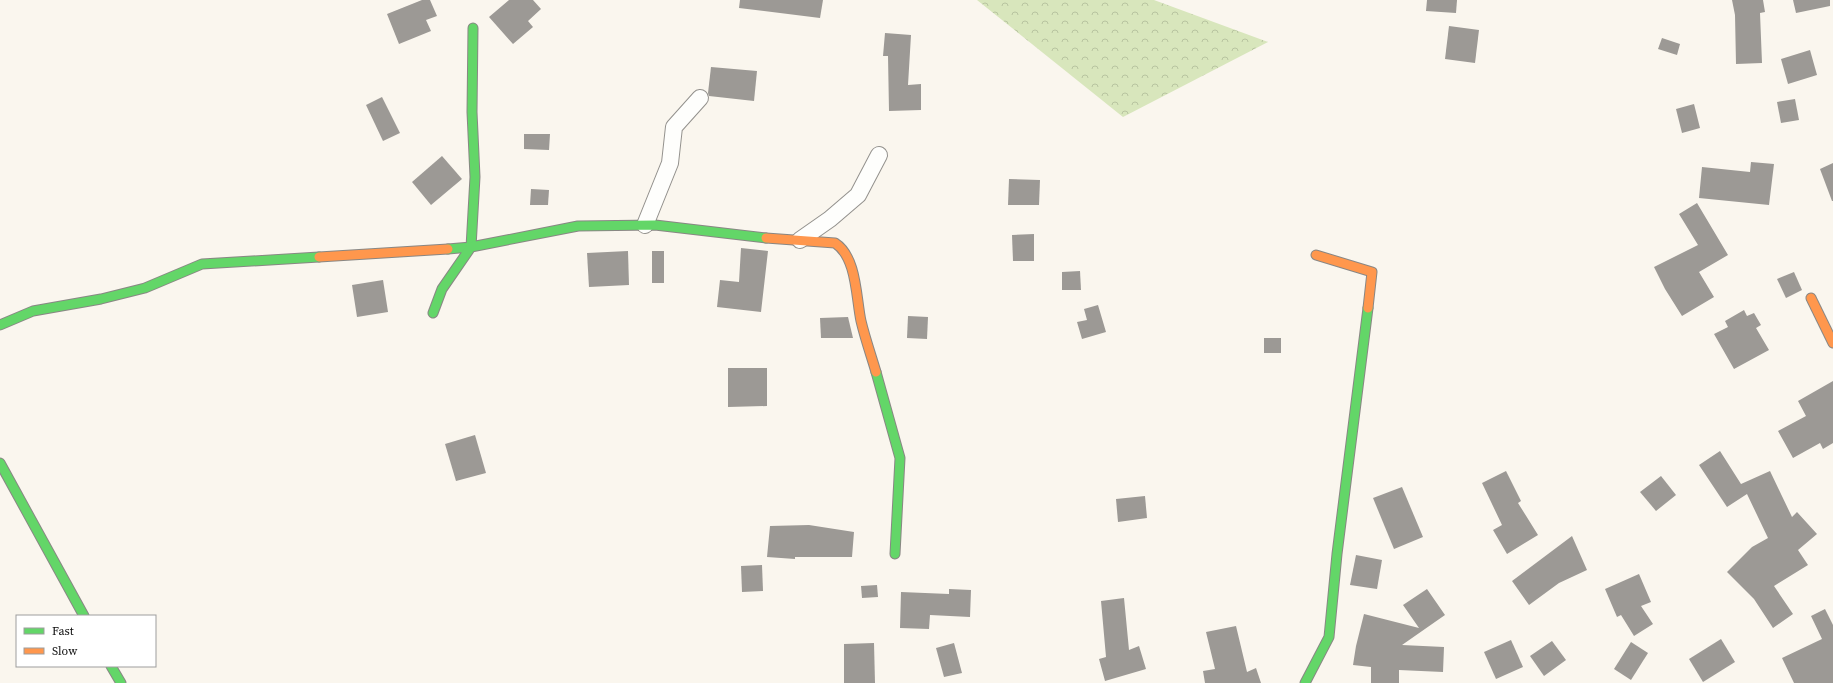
<svg xmlns="http://www.w3.org/2000/svg" width="1833" height="683" viewBox="0 0 1833 683" font-family="'Source Serif 4',serif">
<style>
.forest{fill:url(#forest-crowns)}
.building{fill:#9c9995}
.lines{fill:none;stroke-linecap:round;stroke-linejoin:round}
.street-casing{stroke:#93918d;stroke-width:18}
.fast-casing{stroke:#898784;stroke-width:11}
.slow-casing{stroke:#898784;stroke-width:11}
.street{stroke:#fefefc;stroke-width:16}
.fast{stroke:#63d668;stroke-width:9}
.slow{stroke:#ff974d;stroke-width:9}
</style>
<defs>
<pattern id="forest-crowns" width="20" height="18" patternUnits="userSpaceOnUse"><rect width="20" height="18" fill="#d8e6bc"/><path d="M2 6a3 3 0 1 1 6 0M12 15a3 3 0 1 1 6 0" fill="none" stroke="#b8c4a0"/></pattern>
</defs>
<rect width="100%" height="100%" fill="#faf6ee"/>
<path class="forest" d="M977,0H1154L1268,42L1123,117Z"/>
<g class="building">
<path d="M422,0H430L437,16L426,20L431,31L399,44L387,14Z"/>
<path d="M509,0H533L541,9L528,21L533,27L513,44L489,17Z"/>
<path d="M740,0H823L820,18L739,8Z"/>
<path d="M1427,0H1457L1456,13L1426,11Z"/>
<path d="M1732,0H1763L1765,12L1760,13L1762,63L1736,64L1735,15Z"/>
<path d="M1793,0H1830V6L1796,13Z"/>
<path d="M1449,26L1479,30L1475,63L1445,59Z"/>
<path d="M885,33L911,35L908,85L921,84V110L889,111L888,56H883Z"/>
<path d="M1662,38L1680,44L1677,55L1658,49Z"/>
<path d="M1810,50L1817,75L1788,84L1781,59Z"/>
<path d="M711,67L757,71L754,101L709,96L708,93Z"/>
<path d="M382,97L400,133L383,141L366,105Z"/>
<path d="M1795,99L1799,120L1781,123L1777,102Z"/>
<path d="M1694,104L1700,128L1682,133L1676,109Z"/>
<path d="M524,134H550L549,150L524,149Z"/>
<path d="M442,156L462,179L431,205L412,182Z"/>
<path d="M1751,162L1774,164L1769,205L1699,198L1702,167L1750,172Z"/>
<path d="M1833,163V201H1832L1820,169Z"/>
<path d="M1009,179L1040,180L1039,205H1008Z"/>
<path d="M531,189L549,190L548,205H530Z"/>
<path d="M1697,203L1728,255L1699,272L1714,297L1682,316L1665,289L1654,267L1698,245L1679,214Z"/>
<path d="M1034,234V261H1013L1012,235Z"/>
<path d="M741,248L768,251L761,312L717,307L720,280L739,282Z"/>
<path d="M628,251L629,285L589,287L587,253Z"/>
<rect x="652" y="251" width="12" height="32"/>
<path d="M1080,271L1081,290H1062V272Z"/>
<path d="M1794,272L1802,290L1786,298L1777,279Z"/>
<path d="M383,280L388,312L357,317L352,285Z"/>
<path d="M1098,305L1106,332L1082,339L1077,322L1087,320L1084,309Z"/>
<path d="M1744,310L1747,316L1754,313L1761,325L1756,328L1769,350L1734,369L1714,334L1728,327L1725,321Z"/>
<path d="M908,316L928,317L927,339L907,338Z"/>
<path d="M848,317L853,338H821L820,318Z"/>
<rect x="1264" y="338" width="17" height="15"/>
<path d="M728,368H767V406L728,407Z"/>
<path d="M1833,381V443L1823,449L1820,443L1793,458L1778,431L1806,416L1798,401Z"/>
<path d="M475,435L486,473L456,481L445,444Z"/>
<path d="M1720,451L1741,484L1770,471L1792,517L1797,512L1817,534L1798,550L1808,565L1774,586L1793,614L1773,628L1754,599L1727,572L1752,547L1768,538L1747,494L1727,507L1699,465Z"/>
<path d="M1506,471L1521,501L1518,503L1538,535L1507,554L1493,530L1502,525L1482,483Z"/>
<path d="M1661,476L1676,495L1656,511L1640,492Z"/>
<path d="M1402,487L1423,537L1394,549L1373,498Z"/>
<path d="M1145,496L1147,518L1118,522L1116,499Z"/>
<path d="M809,525L854,532L852,557H795V559L767,557L770,526Z"/>
<path d="M1572,536L1587,570L1559,583L1529,605L1512,581Z"/>
<path d="M1356,555L1382,560L1377,589L1350,585Z"/>
<path d="M762,565L763,591L742,592L741,566Z"/>
<path d="M1639,574L1651,602L1641,606L1653,624L1634,636L1621,615L1617,617L1605,589Z"/>
<path d="M877,585L878,597L862,598L861,586Z"/>
<path d="M949,589L971,590L970,617L930,615L929,629L900,628L901,592L949,594Z"/>
<path d="M1427,589L1445,615L1402,645L1444,647L1443,672L1399,670V683H1371V667L1353,665L1356,646L1364,614L1419,628L1403,605Z"/>
<path d="M1124,598L1129,650L1139,646L1146,669L1105,681L1099,659L1106,657L1101,601Z"/>
<path d="M1825,609L1833,625V683H1794L1782,658L1822,639L1811,616Z"/>
<path d="M1236,626L1247,672L1256,668L1261,683H1205L1203,671L1215,669L1206,632Z"/>
<path d="M1721,639L1735,662L1703,682L1689,659Z"/>
<path d="M1511,640L1523,667L1496,679L1484,652Z"/>
<path d="M1552,641L1566,660L1544,676L1530,656Z"/>
<path d="M1631,642L1648,653L1631,680L1614,669Z"/>
<path d="M874,643L875,683H844V644Z"/>
<path d="M954,643L962,673L944,677L936,648Z"/>
</g>
<g class="lines">
<defs>
<g id="street">
<path d="M645,225L670,163L674,127L700,98"/>
<path d="M800,240L830,219L858,195L879,155"/>
</g>
<g id="fast">
<path d="M448,249L471,247L475,177L472,112L473,28"/>
<path d="M433,313L442,289L471,247L578,226L655,225L766,238"/>
<path d="M0,325L33,311L101,299L145,288L202,264L319,257"/>
<path d="M876,372L900,458L895,554"/>
<path d="M0,463L84,616"/>
<path d="M111,666L121,683"/>
<path d="M1305,683L1329,637L1337,554L1368,308"/>
</g>
<g id="slow">
<path d="M766,238L835,243C857,257 856,298 861,321C865,338 871,355 876,372"/>
<path d="M1316,255L1372,272L1368,308"/>
<path d="M319,257L448,249"/>
<path d="M1811,298L1833,343"/>
</g>
</defs>
<use href="#street" class="street-casing"/>
<use href="#fast" class="fast-casing"/>
<use href="#slow" class="slow-casing"/>
<use href="#street" class="street"/>
<use href="#fast" class="fast"/>
<use href="#slow" class="slow"/>
</g>
<rect x="16" y="615" width="140" height="52" fill="#ffffff" stroke="#9d9d9d"/>
<rect x="24" y="628" width="20" height="6" fill="#63d668" stroke="#9d9d9d"/>
<text x="52" y="635" font-size="12" fill="#0b0b0b">Fast</text>
<rect x="24" y="648" width="20" height="6" fill="#ff974d" stroke="#9d9d9d"/>
<text x="52" y="655" font-size="12" fill="#0b0b0b">Slow</text>
</svg>
